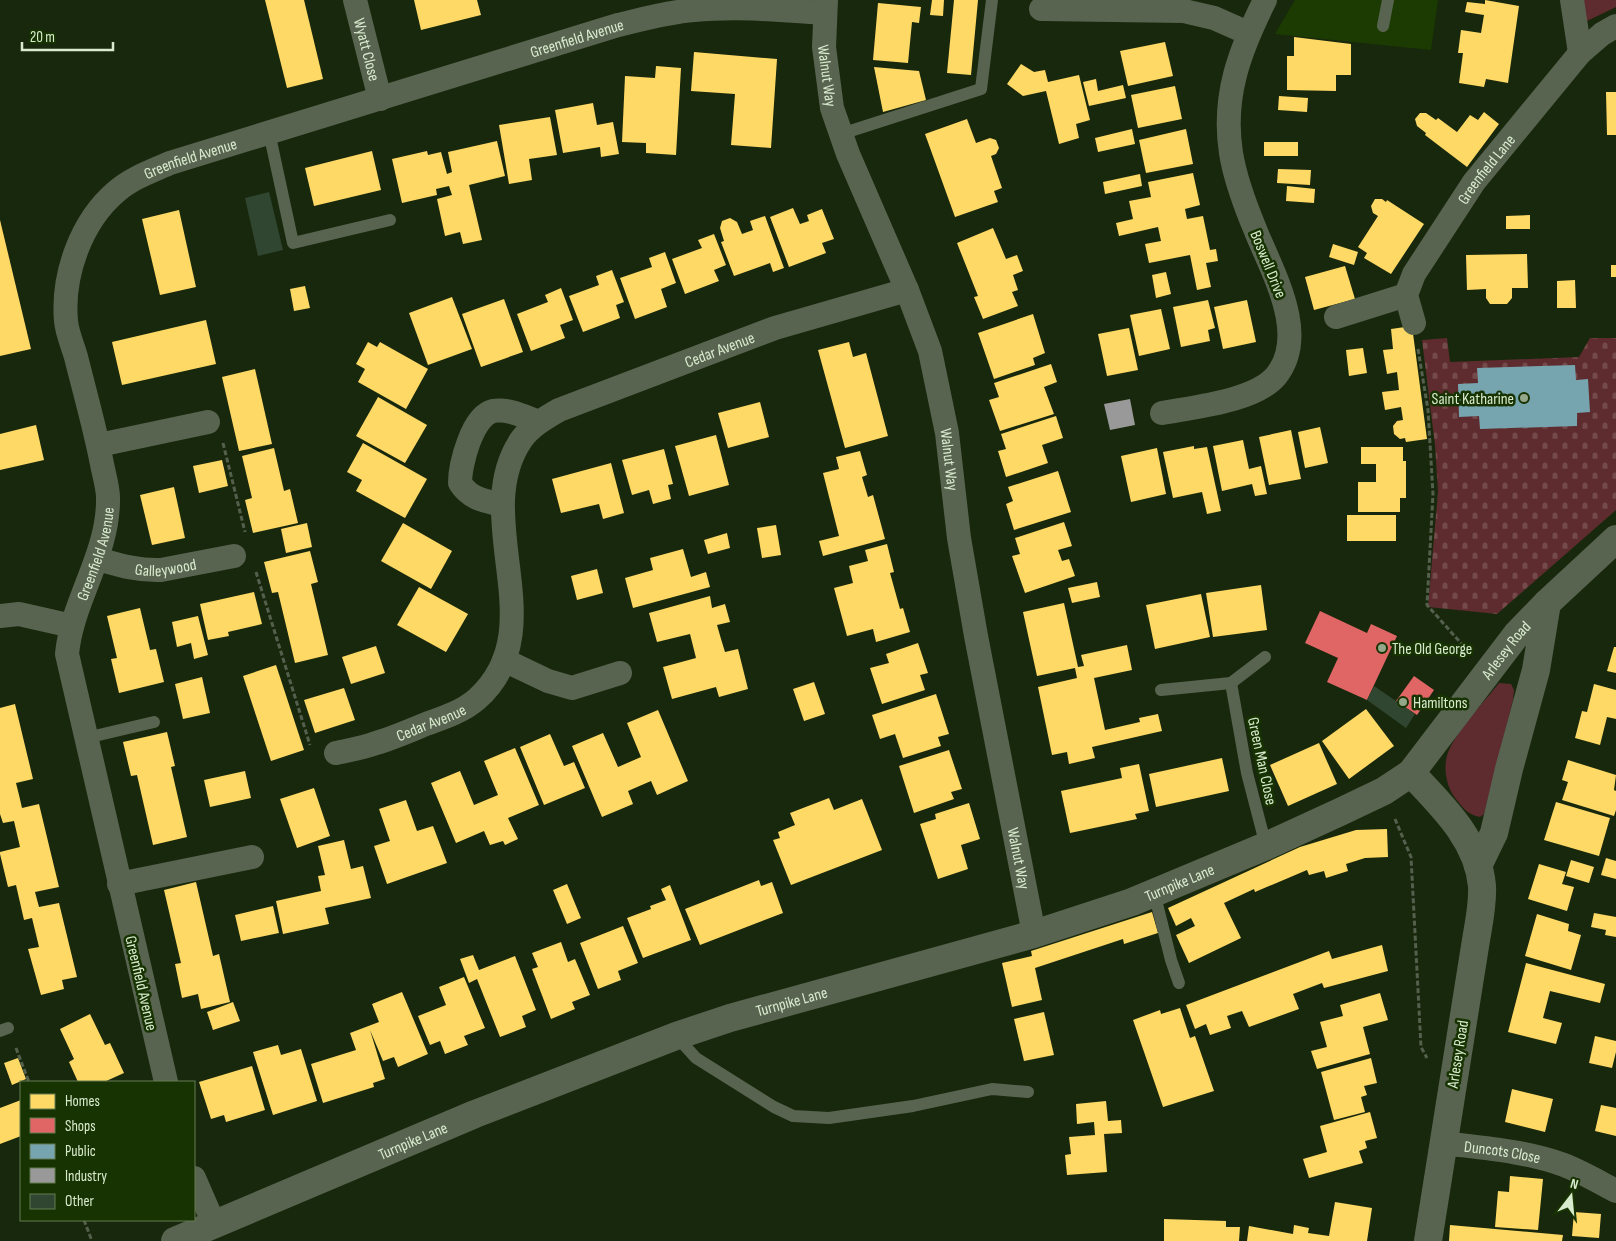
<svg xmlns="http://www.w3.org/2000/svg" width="1616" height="1241" viewBox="0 0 1616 1241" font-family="'Sofia Sans Condensed',sans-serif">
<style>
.built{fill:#1b3b02}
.green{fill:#5e2b2e}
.cemetery{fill:url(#cemetery-stones)}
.homes{fill:#ffd966}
.shops{fill:#e06666}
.public{fill:#76a5af}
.industry{fill:#999}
.building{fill:#314631}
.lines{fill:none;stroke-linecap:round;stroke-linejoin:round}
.path{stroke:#54604d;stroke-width:3;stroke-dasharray:5 2.5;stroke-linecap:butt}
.service{stroke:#586450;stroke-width:12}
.minor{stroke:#586450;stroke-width:24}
.tertiary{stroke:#586450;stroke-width:28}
.poi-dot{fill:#95a78b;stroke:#173301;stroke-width:2}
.labels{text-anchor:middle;stroke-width:5;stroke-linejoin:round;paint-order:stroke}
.street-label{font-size:16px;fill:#d9ebcf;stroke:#173301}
.poi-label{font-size:16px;fill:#d9ebcf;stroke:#173301;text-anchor:start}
</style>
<defs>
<pattern id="cemetery-stones" width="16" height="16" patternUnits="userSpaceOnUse" patternTransform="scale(1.25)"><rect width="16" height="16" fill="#5e2b2e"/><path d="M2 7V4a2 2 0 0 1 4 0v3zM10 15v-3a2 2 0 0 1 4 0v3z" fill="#744a4b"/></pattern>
</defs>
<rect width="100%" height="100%" fill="#18280c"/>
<path class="built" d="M1295,0H1438L1431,50L1275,34Z"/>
<g class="green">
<path d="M1576,0H1616V7L1587,21Z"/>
<path d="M1499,683L1511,684L1514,690L1513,700L1484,814L1480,817C1468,815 1463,808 1456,799C1445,786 1442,763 1450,748C1460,727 1485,701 1499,683Z"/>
</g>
<path class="cemetery" d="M1447,338L1450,362L1579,357L1590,338H1616V510L1497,614L1428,607L1438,492L1435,445L1422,340Z"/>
<g class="homes">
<path d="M265,0H304L323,79L287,88Z"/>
<path d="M414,0H477L481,15L421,30Z"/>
<path d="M932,0H944L943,16L930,15Z"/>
<path d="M954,0H978L971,75L947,73Z"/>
<path d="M1485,0L1519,6L1508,83L1486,79L1484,87L1459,83L1463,53H1458L1461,30L1481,33L1484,15L1465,12L1467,2L1485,4Z"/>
<path d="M878,3L921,7L919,23L912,22L908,63L873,60Z"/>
<path d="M1294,37L1351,44V75H1336V91L1287,90V56H1294Z"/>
<path d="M1165,42L1173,76L1128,86L1120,51Z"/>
<path d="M694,52L777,59L771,148L731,145L735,94L691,91Z"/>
<path d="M1021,64L1034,72L1045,70L1048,82L1079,75L1090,120L1076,124L1079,138L1059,144L1046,91L1023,96L1007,84Z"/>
<path d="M656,66L681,68L676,155L646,153V143L622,142L625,76L655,78Z"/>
<path d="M874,67L919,71L926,100L883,112Z"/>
<path d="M1096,79L1098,91L1123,85L1126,98L1089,106L1083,82Z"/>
<path d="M1175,86L1182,119L1138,128L1131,95Z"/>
<path d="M1606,92H1616V135H1607Z"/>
<path d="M1279,96L1308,98L1307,112L1278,110Z"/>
<path d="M593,103L597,125L613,122L619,154L601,157L600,147L563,153L555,110Z"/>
<path d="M1484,112L1499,124L1467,167L1425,135L1426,133L1417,126L1415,119L1420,113H1426L1436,120L1438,118L1457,132L1470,115L1478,120Z"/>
<path d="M550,117L557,155L529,159L532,180L509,184L499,125Z"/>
<path d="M967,119L976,143L990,138L996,140L999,148L996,154L991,156L1002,188L994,191L998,202L955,217L925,134Z"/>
<path d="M1132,129L1135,144L1098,152L1095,138Z"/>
<path d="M1186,129L1193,164L1146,173L1139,140Z"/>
<path d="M497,141L505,176L469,185L482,240L463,244L460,232L445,236L437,199L452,195L449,186L436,189L437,195L402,203L392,159L427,151L428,155L441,152L447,174L452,172L448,152Z"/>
<rect x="1264" y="142" width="34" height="14"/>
<path d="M372,151L381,190L314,206L305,168Z"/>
<path d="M1278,169L1311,170L1310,185L1277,183Z"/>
<path d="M1193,173L1200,205L1185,209L1187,219L1203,216L1210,250L1216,249L1218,261L1206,263L1211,287L1197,290L1190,255L1149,263L1145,244L1161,241L1158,227L1119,236L1116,223L1133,219L1129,201L1151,197L1148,182Z"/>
<path d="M1140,174L1142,186L1105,194L1103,182Z"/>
<path d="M1287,186L1315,189L1314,203L1286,201Z"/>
<path d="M1375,199H1382L1386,202L1387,200L1424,224L1391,274L1364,258L1367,253L1358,247L1378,216L1373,213L1371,206Z"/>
<path d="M793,208L800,224L809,221L807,215L822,209L834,239L822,243L826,253L789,267L770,217Z"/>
<path d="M179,210L196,287L160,295L142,219Z"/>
<path d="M1530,215V229H1506V216Z"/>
<path d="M765,216L784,268L773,272L770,263L734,276L721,242L724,241L720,228L722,221L730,218L737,222L742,234L753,230L750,221Z"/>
<path d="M0,220L31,349L0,356Z"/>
<path d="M993,228L1006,259L1017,255L1023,271L1013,275L1018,290L1012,292L1018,306L983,319L974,297L978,296L957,243Z"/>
<path d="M714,234L726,265L714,270L719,281L685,294L672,259L702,248L698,240Z"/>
<path d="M1333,244L1358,252L1354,265L1329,257Z"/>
<path d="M665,252L676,283L661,289L667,307L635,319L620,278L652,267L649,258Z"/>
<path d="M1527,254L1528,288H1512V298L1507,304H1490L1486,298V289L1467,290L1466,255Z"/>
<rect x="1611" y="265" width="5" height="12"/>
<path d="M1345,266L1355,299L1314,310L1305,277Z"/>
<path d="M612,270L624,302L616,305L620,318L583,332L569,296L599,285L596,276Z"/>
<path d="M1166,272L1171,294L1156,298L1152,275Z"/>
<path d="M1575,280L1576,308H1557V281Z"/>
<path d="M305,286L310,308L294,311L290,289Z"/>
<path d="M561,288L573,320L560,325L565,338L531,351L517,314L548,302L545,295Z"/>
<path d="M452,297L472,349L428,365L409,313Z"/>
<path d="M504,299L523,352L481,367L462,314Z"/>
<path d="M1208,300L1215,328L1208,330L1210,341L1181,347L1173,307Z"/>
<path d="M1247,300L1256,342L1223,349L1214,307Z"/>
<path d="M1161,309L1170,349L1139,356L1130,315Z"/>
<path d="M1033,314L1045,353L1033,358L1035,365L994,379L978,333Z"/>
<path d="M206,320L216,364L122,385L112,342Z"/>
<path d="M1412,326L1427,439L1406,442L1405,438L1400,439L1394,434L1393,426L1397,421L1403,420L1401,407L1385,410L1382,392L1399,390L1397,372L1387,374L1383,350L1393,349L1391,329Z"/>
<path d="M1129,328L1138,370L1107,376L1098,334Z"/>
<path d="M368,342L377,347L380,342L428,369L406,409L358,382L365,369L356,364Z"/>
<path d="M849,342L853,357L866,353L888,436L845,448L818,350Z"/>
<path d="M1363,348L1367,373L1349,376L1346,350Z"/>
<path d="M1051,364L1057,382L1044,387L1054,414L1000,431L989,400L999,397L994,383Z"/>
<path d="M255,369L272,444L239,451L222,377Z"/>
<path d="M378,397L427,425L405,463L356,436Z"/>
<path d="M760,402L769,437L728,448L718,413Z"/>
<path d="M1056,416L1063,438L1042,445L1048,463L1006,477L998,451L1006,449L1001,434Z"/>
<path d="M36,425L44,460L0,470V434Z"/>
<path d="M1320,427L1328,463L1305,468L1298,432Z"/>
<path d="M1291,430L1301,479L1269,485L1259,437Z"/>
<path d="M716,435L729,485L689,496L675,446Z"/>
<path d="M1243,440L1249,469L1261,466L1267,494L1255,496L1252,484L1222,491L1213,446Z"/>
<path d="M363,443L427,479L405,518L356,491L362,480L347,472Z"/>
<path d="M1194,446V449L1207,447L1221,511L1207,514L1202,492L1173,498L1163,452Z"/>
<path d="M1361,447H1403V461H1406V498H1400V512H1358V482H1376V464H1361Z"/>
<path d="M274,448L284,491L290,489L298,523L253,533L245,500L252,498L242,456Z"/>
<path d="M1157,448L1166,494L1131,502L1121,456Z"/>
<path d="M664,449L673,484L668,485L671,499L653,504L649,490L632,495L622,460Z"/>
<path d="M860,451L867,475L862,477L868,497L873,495L885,539L823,556L819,541L839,536L823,473L839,469L836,457Z"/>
<path d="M222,460L228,486L199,493L193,466Z"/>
<path d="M611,463L624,513L603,519L599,504L561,513L552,479Z"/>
<path d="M1058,471L1071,512L1014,530L1006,504L1013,501L1008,487Z"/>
<path d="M174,487L185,538L152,545L140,495Z"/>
<rect x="1347" y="515" width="49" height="26"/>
<path d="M1064,522L1072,546L1058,550L1062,561L1069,559L1075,576L1025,593L1012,556L1020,554L1015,538Z"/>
<path d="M307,523L312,547L286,553L281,529Z"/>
<path d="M403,523L452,551L431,589L381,561Z"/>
<path d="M776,525L781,555L762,558L757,528Z"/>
<path d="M727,533L730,548L708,554L704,540Z"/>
<path d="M887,544L894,572L890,573L900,609L903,608L910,632L876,642L873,629L847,636L834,588L853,583L849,566L868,561L865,550Z"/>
<path d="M683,549L691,577L706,572L710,587L633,608L625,578L653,570L650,558Z"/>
<path d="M310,551L318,582L311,584L328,655L295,663L278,592L272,593L264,562Z"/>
<path d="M597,569L603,593L577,600L571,576Z"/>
<path d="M1097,582L1100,597L1072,603L1068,588Z"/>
<path d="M1261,585L1267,630L1213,637L1206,593Z"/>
<path d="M419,587L468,614L446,652L397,625Z"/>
<path d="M254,592L262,624L228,632L229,636L208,640L200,604Z"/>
<path d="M1201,594L1210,637L1155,649L1146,605Z"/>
<path d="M710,596L712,608L725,604L730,622L717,625L721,639L725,652L738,649L748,689L719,697L716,687L672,699L663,667L696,658L690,634L657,642L649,613Z"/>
<path d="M1064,603L1078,667L1084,666L1081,655L1127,645L1132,670L1094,678L1105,730L1140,722L1139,718L1158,714L1162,731L1092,747L1095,758L1069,764L1067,752L1052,755L1038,687L1077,678L1075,668L1037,676L1023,612Z"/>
<path d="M140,608L150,650L156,649L164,682L119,693L111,659L117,658L107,616Z"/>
<path d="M198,616L208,655L194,659L191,643L177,647L172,622Z"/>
<path d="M918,643L928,673L920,675L925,690L882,704L870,668L889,663L886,654Z"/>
<path d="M376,646L385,673L351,684L342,657Z"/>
<path d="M1614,647H1616V673L1607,671Z"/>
<path d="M276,665L304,750L271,761L243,676Z"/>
<path d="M202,677L210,713L183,719L175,684Z"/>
<path d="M814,682L825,714L804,721L793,689Z"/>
<path d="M1594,684L1616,690V719L1607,717L1600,745L1575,738L1582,711L1587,712Z"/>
<path d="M344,688L355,720L315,733L304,700Z"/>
<path d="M936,694L949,734L938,737L941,746L903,758L895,734L880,739L872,715Z"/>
<path d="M15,704L33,779L16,783L19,795L22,808L39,804L59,887L35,892L39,907L59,903L77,977L62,980L64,989L41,995L28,949L39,947L32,918L24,920L16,885L8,887L0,854V852L20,847L14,821L3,823L0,814V708Z"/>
<path d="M1366,709L1394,746L1349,779L1322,741Z"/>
<path d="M658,710L688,781L657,795L651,781L628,791L633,804L602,817L572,746L603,733L618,767L641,757L627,723Z"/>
<path d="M167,732L175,766L171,767L187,837L153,845L137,775L131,776L123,742Z"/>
<path d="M550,734L564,766L574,762L585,788L544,805L520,747Z"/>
<path d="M1319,743L1337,784L1288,806L1270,765Z"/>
<path d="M515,748L539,805L508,818L518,839L505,845L503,841L490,845L484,831L456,843L431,783L460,771L474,805L498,795L484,761Z"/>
<path d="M949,750L962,789L951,792L954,799L914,813L899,766Z"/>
<path d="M1222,758L1229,791L1156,807L1149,774Z"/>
<path d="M1568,760L1616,775L1614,790L1616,791V810L1614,816L1562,800L1568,782L1562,780Z"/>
<path d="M1139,764L1149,811L1135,814L1137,819L1070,833L1061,791L1122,778L1120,768Z"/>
<path d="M245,771L251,798L210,807L204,780Z"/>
<path d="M314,788L330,836L297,848L280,799Z"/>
<path d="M829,798L834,810L862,799L882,850L791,885L773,840L780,838L778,832L795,825L790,813Z"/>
<path d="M406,800L417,831L433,826L447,863L387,884L374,846L390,841L379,809Z"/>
<path d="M1556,802L1610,818L1599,856L1544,840Z"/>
<path d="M969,803L980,839L961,845L968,869L938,879L920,824L936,819L935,814Z"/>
<path d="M1387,829L1388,857L1365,858L1346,864L1348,871L1326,878L1324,871L1309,875L1307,870L1255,892L1254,889L1224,903L1241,938L1189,963L1176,935L1195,926L1191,918L1176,926L1168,908L1300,847L1356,830Z"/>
<path d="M344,840L351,869L363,866L371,898L325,908L329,924L283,934L276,901L321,891L318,876L325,875L318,846Z"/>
<path d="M1606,858L1616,861V879L1601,875Z"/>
<path d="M1571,860L1594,867L1589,883L1566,876Z"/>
<path d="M1539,864L1566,872L1562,884L1574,887L1567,911L1528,899Z"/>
<path d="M759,880L761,886L772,882L783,913L700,945L685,909Z"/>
<path d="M196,882L213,956L219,954L230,1002L201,1009L198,994L182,998L175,964L181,963L164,890Z"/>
<path d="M567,884L581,918L567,924L553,890Z"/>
<path d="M670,885L691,940L643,958L627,918L651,909L650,906L666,900L661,889Z"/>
<path d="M273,906L279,933L241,941L235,915Z"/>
<path d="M1152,912L1158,933L1124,944L1123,939L1035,968L1042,1000L1012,1007L1002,963L1032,956L1031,951Z"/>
<path d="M1594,913L1616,917V937L1605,935L1606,930L1591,927Z"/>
<path d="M1537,914L1569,924L1568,931L1581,935L1571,970L1525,956Z"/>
<path d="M623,926L638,963L618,971L621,980L598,989L580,943Z"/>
<path d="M561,942L568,962L575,959L590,995L572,1002L575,1009L551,1019L532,969L538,967L532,953Z"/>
<path d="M1382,945L1388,971L1324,988L1322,983L1293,994L1299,1009L1249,1027L1242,1011L1227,1016L1231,1028L1210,1035L1206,1024L1195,1029L1186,1005L1329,951L1332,959Z"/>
<path d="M473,955L479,970L515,956L536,1010L522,1016L526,1027L500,1037L477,979L469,983L460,959Z"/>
<path d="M1526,963L1605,984L1600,1003L1550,991L1543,1018L1562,1023L1556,1044L1508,1032Z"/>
<path d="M464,977L485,1028L464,1036L468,1045L445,1054L440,1041L430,1045L418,1016L446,1005L439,987Z"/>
<path d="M402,992L428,1054L398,1067L394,1057L383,1061L370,1030L385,1079L373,1083L374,1087L323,1103L311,1064L356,1050L350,1033L379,1022L372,1004Z"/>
<path d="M1380,993L1388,1020L1363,1027L1370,1054L1317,1069L1311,1051L1327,1047L1320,1022L1343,1016L1340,1005Z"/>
<path d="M233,1002L240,1021L213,1030L207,1012Z"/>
<path d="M1180,1008L1190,1038L1195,1036L1214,1091L1163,1107L1133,1020L1160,1010L1161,1014Z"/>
<path d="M1044,1012L1054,1055L1024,1061L1014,1019Z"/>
<path d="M90,1014L105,1045L110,1043L124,1073L104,1082H78L69,1062L74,1059L60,1029Z"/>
<path d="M1595,1036L1616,1041V1052L1612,1068L1589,1063Z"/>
<path d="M278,1045L281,1055L301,1049L317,1101L273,1115L253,1052Z"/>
<path d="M18,1058L26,1079L12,1085L4,1063Z"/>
<path d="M1371,1058L1377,1083L1364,1086L1367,1095L1361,1097L1365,1112L1334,1120L1321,1072Z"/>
<path d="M252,1066L265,1110L226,1122L224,1115L211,1119L199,1082Z"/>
<path d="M1512,1089L1553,1099L1545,1132L1505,1122Z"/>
<path d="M21,1100V1136L0,1144V1108Z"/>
<path d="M1106,1101L1108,1121L1121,1120L1122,1133L1104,1134L1107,1172L1067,1175L1065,1155L1071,1154L1069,1137L1095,1135L1094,1122L1077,1124L1076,1104Z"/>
<path d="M1601,1105L1616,1108V1136L1595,1131Z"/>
<path d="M1370,1112L1377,1138L1365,1141L1367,1148L1359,1151L1363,1163L1309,1178L1303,1159L1327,1152L1320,1126Z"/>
<path d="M1510,1176L1543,1179L1538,1230L1495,1227L1498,1191L1509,1192Z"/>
<path d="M1335,1202L1372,1208L1367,1241H1247L1249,1226L1293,1234L1294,1225L1309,1228L1308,1233L1329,1236Z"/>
<path d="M1574,1212L1601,1214L1599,1238L1572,1236Z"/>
<path d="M1164,1219L1226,1221V1227H1240L1239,1241H1164Z"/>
<path d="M1450,1225L1563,1235L1562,1241H1449Z"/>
</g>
<g class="shops">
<path d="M1320,611L1367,633L1371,624L1397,636L1367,700L1327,682L1338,658L1305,643Z"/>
<path d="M1414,676L1434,690L1417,715L1396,701Z"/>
</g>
<path class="public" d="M1575,365L1576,380L1588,379L1590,412L1577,413V426L1480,429L1479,416L1459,417L1458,384L1478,383L1477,368Z"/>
<path class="industry" d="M1130,399L1135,425L1110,430L1104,404Z"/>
<g class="building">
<path d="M269,192L283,250L258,256L245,198Z"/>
<path d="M1374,686L1415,714L1406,728L1367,700Z"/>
</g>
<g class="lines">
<g class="path">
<path d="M1418,349L1428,410L1433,494L1427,605L1468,651"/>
<path d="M223,443L245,532"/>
<path d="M256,572L310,745"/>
<path d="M1395,819L1411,857L1421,1047L1427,1058"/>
<path d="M16,1048L29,1082"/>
<path d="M84,1220L92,1241"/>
</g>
<g class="service">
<path d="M1383,26L1388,0"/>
<path d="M269,132L293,243L390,220"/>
<path d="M841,134L981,89L992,0"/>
<path d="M1231,683L1247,773L1266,846"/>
<path d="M1161,690L1231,683L1265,657"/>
<path d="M86,738L154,722"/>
<path d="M1154,892L1171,960L1179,983"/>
<path d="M0,1031L8,1028"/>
<path d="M676,1036L696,1058L774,1107L793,1116L829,1118L913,1106L992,1089L1028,1092"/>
</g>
<g class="minor">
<path id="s1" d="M355,0L380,99"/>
<path id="s2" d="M826,0L824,47L832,108L848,154L907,290L930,351L947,433L959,538L976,636L1034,934"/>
<path d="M1572,0L1580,53"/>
<path d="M1041,9L1184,11L1214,18L1248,33"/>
<path d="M1336,317L1406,295"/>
<path id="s3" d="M1414,323L1406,295L1414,274L1474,182L1580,53L1602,34L1616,26"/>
<path d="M1162,413C1194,407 1255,401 1276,376C1310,334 1271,270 1255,229C1245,205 1235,178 1231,153C1222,96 1240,50 1265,0"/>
<path d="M99,445L208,422"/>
<path d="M502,505C485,501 470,499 460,483C460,465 472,416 493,411C508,408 525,417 539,422"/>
<path id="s4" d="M98,559C119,565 138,571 161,570L234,556"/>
<path d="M0,616L19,614L72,626"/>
<path d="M504,660L548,681L572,688L620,673"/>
<path id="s5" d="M336,753C349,750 363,748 376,743C393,738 409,731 426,724C443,718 462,712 477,699C556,628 468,519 521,440C530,427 545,418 559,410L775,328L907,290"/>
<path d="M119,884L252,857"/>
<path id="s6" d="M166,1082L67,654C72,600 109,554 108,498C108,487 104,475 102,464C95,428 85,393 76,357C73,346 67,333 66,321C62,275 81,221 117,191C132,178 152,171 170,163L618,25C643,19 668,12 694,10C737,6 781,10 824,13"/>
<path id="s7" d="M1443,1143C1483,1148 1526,1151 1564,1165C1582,1172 1599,1182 1616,1191"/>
<path d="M194,1178L214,1224"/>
</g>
<g class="tertiary">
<path d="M1411,773C1441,805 1478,839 1482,886C1483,904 1479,922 1476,940L1428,1241"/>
<path d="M1478,866L1494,833L1509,769L1536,670L1547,603"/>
<path id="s8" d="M175,1241L475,1114L676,1036L730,1018L1034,934L1132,902L1266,846L1340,812L1384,791L1411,773L1517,634L1547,603L1616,539"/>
</g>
</g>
<g class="poi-dot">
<circle cx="1524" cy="398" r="5"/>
<circle cx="1382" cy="648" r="5"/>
<circle cx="1403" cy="702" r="5"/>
</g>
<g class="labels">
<g class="street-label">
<text dy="6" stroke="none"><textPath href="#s6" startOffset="1414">Greenfield Avenue</textPath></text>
<text dy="6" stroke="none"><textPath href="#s1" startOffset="51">Wyatt Close</textPath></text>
<text dy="6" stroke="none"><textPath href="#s2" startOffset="76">Walnut Way</textPath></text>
<text dy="6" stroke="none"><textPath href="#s6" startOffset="1009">Greenfield Avenue</textPath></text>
<text dy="6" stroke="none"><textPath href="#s3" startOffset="179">Greenfield Lane</textPath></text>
<text transform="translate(1269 264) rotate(68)" y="6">Boswell Drive</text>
<text dy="6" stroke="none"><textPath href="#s5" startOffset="645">Cedar Avenue</textPath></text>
<text dy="6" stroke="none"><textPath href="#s2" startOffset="481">Walnut Way</textPath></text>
<text dy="6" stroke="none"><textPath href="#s6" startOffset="544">Greenfield Avenue</textPath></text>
<text dy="6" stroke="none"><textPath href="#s4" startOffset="69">Galleywood</textPath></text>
<text dy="6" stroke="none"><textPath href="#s8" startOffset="1480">Arlesey Road</textPath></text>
<text dy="6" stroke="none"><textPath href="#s5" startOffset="100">Cedar Avenue</textPath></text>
<text transform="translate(1263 761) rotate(78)" y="6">Green Man Close</text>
<text dy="6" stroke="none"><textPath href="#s2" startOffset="886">Walnut Way</textPath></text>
<text dy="6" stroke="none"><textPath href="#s8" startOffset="1068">Turnpike Lane</textPath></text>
<text transform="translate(142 983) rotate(77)" y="6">Greenfield Avenue</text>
<text dy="6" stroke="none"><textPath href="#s8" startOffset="662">Turnpike Lane</textPath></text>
<text transform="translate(1457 1054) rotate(-81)" y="6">Arlesey Road</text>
<text dy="6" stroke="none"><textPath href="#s8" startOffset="258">Turnpike Lane</textPath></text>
<text dy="6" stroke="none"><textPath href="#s7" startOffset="60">Duncots Close</textPath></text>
</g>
<g class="poi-label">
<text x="1514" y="404" text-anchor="end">Saint Katharine</text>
<text x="1392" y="654">The Old George</text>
<text x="1413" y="708">Hamiltons</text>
</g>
</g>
<rect x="20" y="1081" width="175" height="140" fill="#173301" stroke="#657d53"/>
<rect x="30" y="1094" width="25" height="15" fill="#ffd966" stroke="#657d53"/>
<text x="65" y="1106" font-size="15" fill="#d9ebcf">Homes</text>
<rect x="30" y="1118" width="25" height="15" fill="#e06666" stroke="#657d53"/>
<text x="65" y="1131" font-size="15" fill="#d9ebcf">Shops</text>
<rect x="30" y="1144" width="25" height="15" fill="#76a5af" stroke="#657d53"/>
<text x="65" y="1156" font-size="15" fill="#d9ebcf">Public</text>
<rect x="30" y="1168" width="25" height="15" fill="#999999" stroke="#657d53"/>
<text x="65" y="1181" font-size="15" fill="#d9ebcf">Industry</text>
<rect x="30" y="1194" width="25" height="15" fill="#314631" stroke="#657d53"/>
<text x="65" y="1206" font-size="15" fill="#d9ebcf">Other</text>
<g transform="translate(1571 1196) rotate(16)" stroke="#173301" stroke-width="4" paint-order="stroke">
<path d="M0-4L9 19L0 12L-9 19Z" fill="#d9ebcf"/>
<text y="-8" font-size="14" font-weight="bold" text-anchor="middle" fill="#d9ebcf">N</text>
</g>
<path d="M22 42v8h91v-8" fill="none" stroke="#d9ebcf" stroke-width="2.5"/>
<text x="30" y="42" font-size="15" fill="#d9ebcf" stroke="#173301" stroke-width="4" paint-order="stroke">20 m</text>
</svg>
